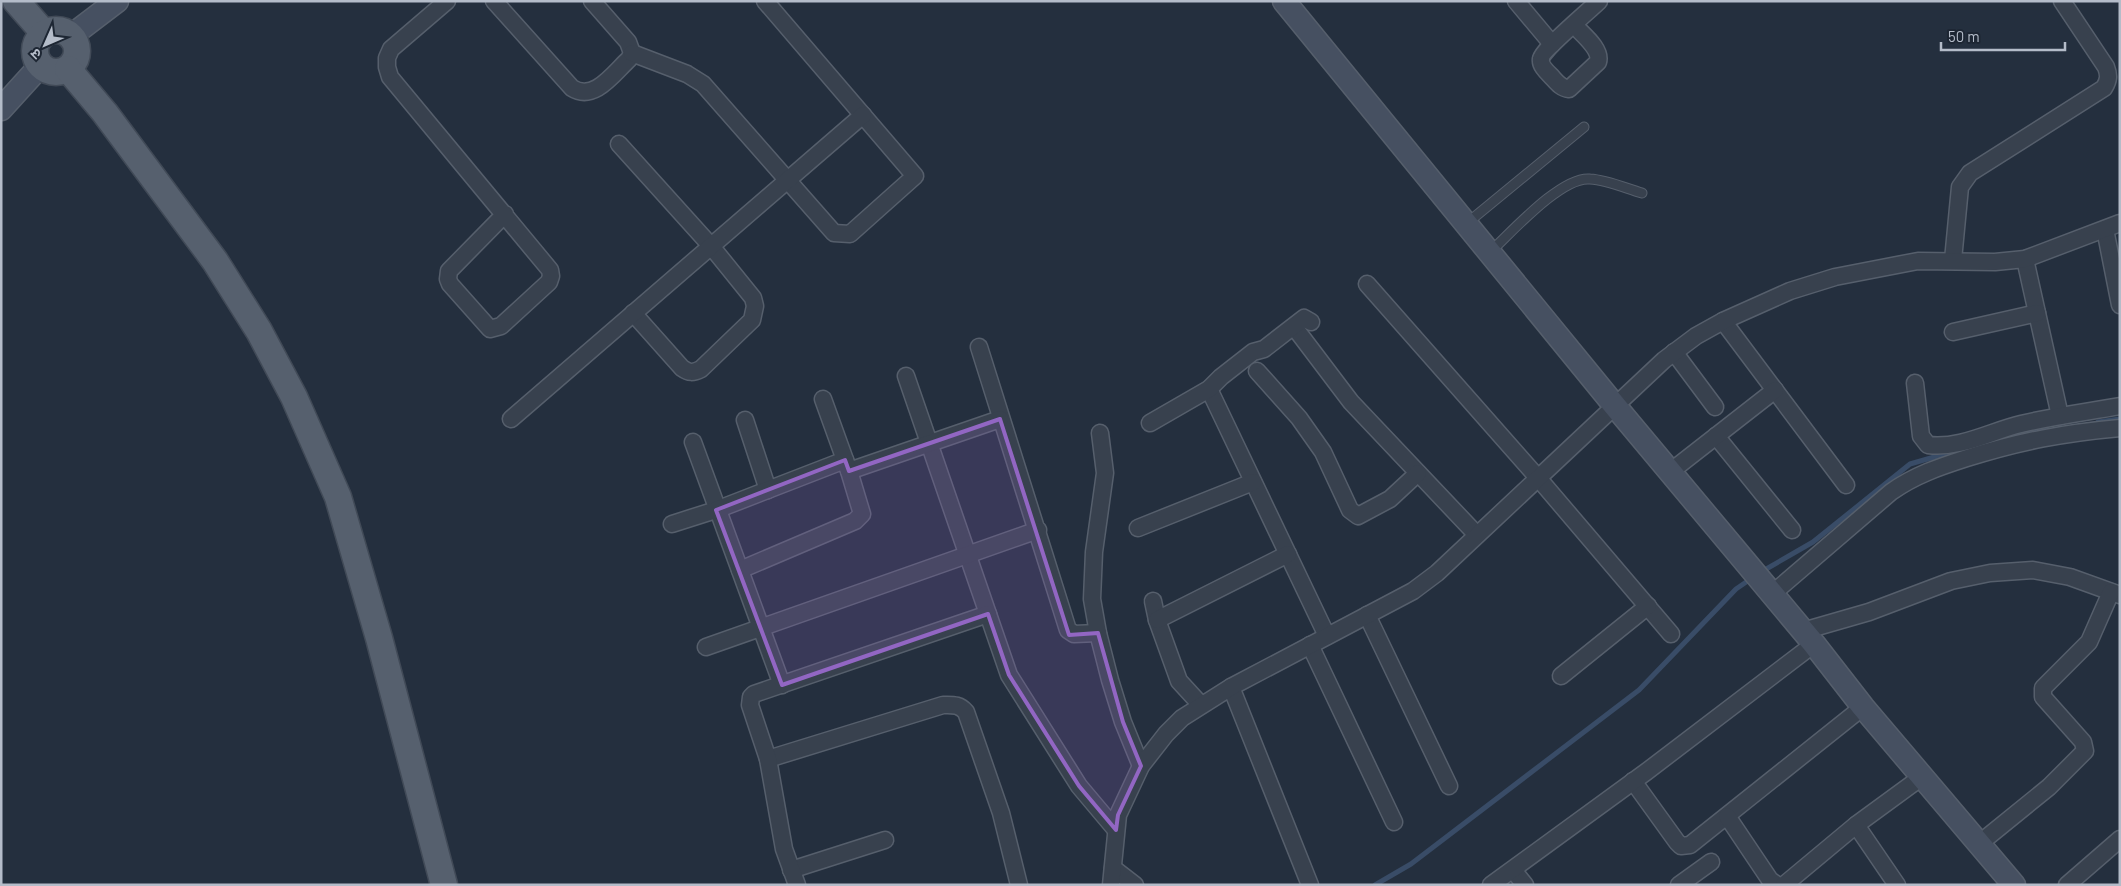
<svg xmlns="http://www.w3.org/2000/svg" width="2121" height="886" viewBox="0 0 2121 886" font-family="Barlow,'Noto Sans Devanagari',sans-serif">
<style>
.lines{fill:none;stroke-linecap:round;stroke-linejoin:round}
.stream{stroke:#394c67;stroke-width:5}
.lane-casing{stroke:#565f6c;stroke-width:11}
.street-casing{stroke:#565f6c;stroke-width:19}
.secondary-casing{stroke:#565f6c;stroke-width:25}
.primary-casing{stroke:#414a57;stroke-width:29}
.lane{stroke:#38414e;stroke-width:9}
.street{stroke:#38414e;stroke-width:16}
.secondary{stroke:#465061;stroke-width:22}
.primary{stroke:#56606e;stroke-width:26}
.marked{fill:#9266c3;fill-opacity:0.2;stroke:#9266c3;stroke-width:4;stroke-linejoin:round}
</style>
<rect width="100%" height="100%" fill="#242f3e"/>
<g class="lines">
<g class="stream">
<path d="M2098,422L2120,419"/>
<path d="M2007,436L2048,430"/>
<path d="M1761,572L1813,542L1910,464L1955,451"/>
<path d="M1375,885L1411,864L1639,690L1736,589L1752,578"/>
</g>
<defs>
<g id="lane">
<path d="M1466,224L1584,127"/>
<path d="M1489,253C1510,234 1561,176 1590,179C1607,180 1625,188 1642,193"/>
</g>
<g id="street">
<path d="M447,1L391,49L387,58V67L390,77L550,270L551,276L549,282L501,326L490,329L450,284L448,279L449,271L505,214"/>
<path d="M494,1L572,88C594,102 613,74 629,59L632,53L628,42L592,1"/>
<path d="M1516,1L1552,44"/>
<path d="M1574,25C1582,34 1602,49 1598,62L1569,89C1560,88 1556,81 1550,75C1546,71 1540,65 1541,59C1541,51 1590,10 1599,1"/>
<path d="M632,53L687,74L703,84L834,233L850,234L915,176L765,1"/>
<path d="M619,144L711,246L753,298L755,306L752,320L701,369C693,373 689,373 682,368L633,313"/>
<path d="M2105,229L2120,305"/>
<path d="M2025,259L2060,416"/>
<path d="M1953,260L1960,187L1970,173L2104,88C2109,80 2109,75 2106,67L2062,1"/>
<path d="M1367,284L1539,479L1671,634"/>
<path d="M1723,321L1846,485"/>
<path d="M1298,332L1351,402L1477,535"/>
<path d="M1953,332L2037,313"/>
<path d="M979,347L1068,630L1074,634L1098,633"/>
<path d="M1674,352L1715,407"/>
<path d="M1257,371L1299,418L1323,452L1350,510L1358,516L1390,499L1418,473"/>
<path d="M906,376L1009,675L1079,786L1116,830"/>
<path d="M1915,383L1921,436L1928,445C1961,449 1991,431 2021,424C2054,416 2087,412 2120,406"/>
<path d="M1209,389L1327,636"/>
<path d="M511,419L863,115"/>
<path d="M745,420L768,490"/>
<path d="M1150,423L1209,389L1221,377L1253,352L1264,349L1304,318L1311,322"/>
<path d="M1100,433L1105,473L1094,552L1092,599L1098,633L1110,680L1123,722L1141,766"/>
<path d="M1716,436L1792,530"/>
<path d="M693,442L782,685"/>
<path d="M849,471L1000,419"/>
<path d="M1670,472L1775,390"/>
<path d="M672,524L716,510L845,460"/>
<path d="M1138,528L1253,482"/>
<path d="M740,570L855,521L862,514L849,471L823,399"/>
<path d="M1772,594L1891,492C1915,475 1939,467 1967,458C2021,441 2064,433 2120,428"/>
<path d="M1153,601L1157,620L1179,681L1201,705"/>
<path d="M1367,615L1449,786"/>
<path d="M1157,620L1288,554"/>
<path d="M1803,631L1869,612L1951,581L1990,573L2033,570L2070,577L2120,595"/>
<path d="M1310,645L1394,822"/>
<path d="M706,647L1038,530"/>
<path d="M1561,676L1648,606"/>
<path d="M1231,687L1310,885"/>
<path d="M768,759L943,705C953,705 959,704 966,712L1001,813L1019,885"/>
<path d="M1633,781L1677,842L1681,846L1690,845L1863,707"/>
<path d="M1727,816L1770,880L1777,885"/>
<path d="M1856,825L1897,885"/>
<path d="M1980,843L2049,787L2085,751L2083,742L2043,697V688L2089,642L2111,592"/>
<path d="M1113,868L1135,885"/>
<path d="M791,870L885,840"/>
<path d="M1513,870L1525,885"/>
<path d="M797,885L784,849L768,759L750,705L751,697L754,694L988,614"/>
<path d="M1111,885L1118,815L1141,766L1166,734L1182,718L1231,687L1413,591L1437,573L1664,360L1696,336L1723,321L1790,291L1835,277L1918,261L1995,262L2025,259L2120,223"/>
<path d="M1491,885L1646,772L1814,644"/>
<path d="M1679,885L1711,862"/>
<path d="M1784,885L1856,825L1923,776"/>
<path d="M2067,885L2120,839"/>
</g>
<g id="secondary">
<path d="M1284,1L1615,406L1814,644L1863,707L2014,885"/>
<path d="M71,36L117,1"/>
<path d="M1,109L41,65"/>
</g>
<g id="primary">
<path d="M16,1L44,33"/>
<circle cx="56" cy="51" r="21"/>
<path d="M68,69L105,113L215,261L259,331L294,397L338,497L379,638L444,885"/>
</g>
</defs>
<use href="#lane" class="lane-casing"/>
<use href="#street" class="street-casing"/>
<use href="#secondary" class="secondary-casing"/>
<use href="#primary" class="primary-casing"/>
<use href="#lane" class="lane"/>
<use href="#street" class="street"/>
<use href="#secondary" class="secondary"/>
<use href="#primary" class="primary"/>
</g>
<path class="marked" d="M1000,419L1069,635L1098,633L1123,722L1141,766L1118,815L1116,830L1079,786L1009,675L988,614L782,685L716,510L845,460L849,471Z"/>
<rect width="2121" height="886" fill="none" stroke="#b4bcc9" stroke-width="5"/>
<g transform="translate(45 45) rotate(225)" stroke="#1d2633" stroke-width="4" paint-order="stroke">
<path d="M0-4L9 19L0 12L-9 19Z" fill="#b4bcc9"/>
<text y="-8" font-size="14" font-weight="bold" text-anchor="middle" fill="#b4bcc9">उ</text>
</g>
<path d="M1941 42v8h124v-8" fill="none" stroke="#b4bcc9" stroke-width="2.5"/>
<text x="1948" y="42" font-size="15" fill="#b4bcc9" stroke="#1d2633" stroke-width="4" paint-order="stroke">50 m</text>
</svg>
